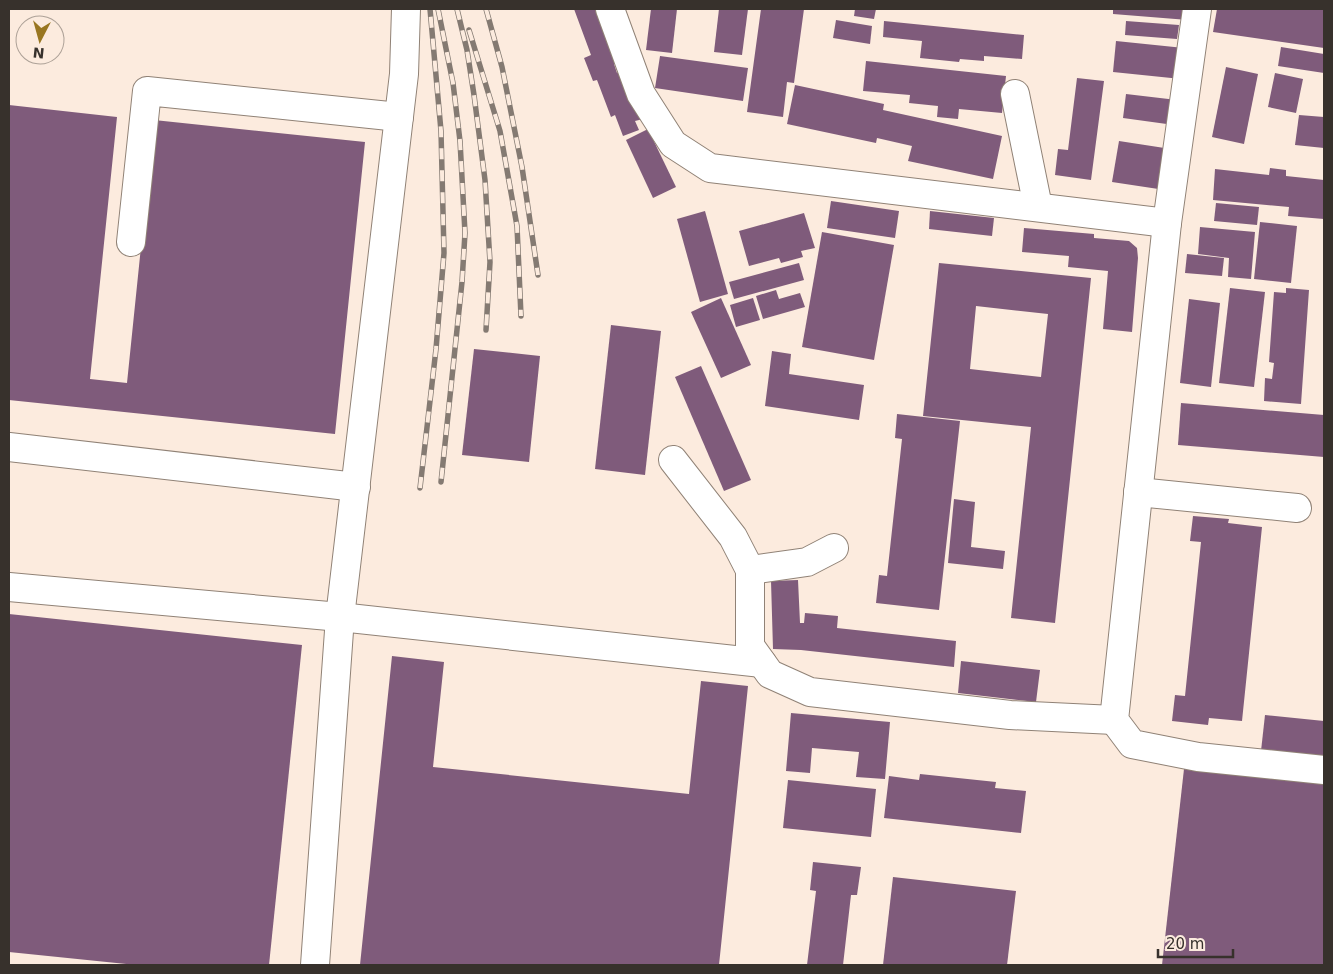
<svg xmlns="http://www.w3.org/2000/svg" width="1333" height="974" viewBox="0 0 1333 974" font-family="'DejaVu Sans',sans-serif">
<style>
.building{fill:#7f5b7b;fill-rule:evenodd}
.lines{fill:none;stroke-linecap:round;stroke-linejoin:round}
.minor-casing{stroke:#908276;stroke-width:30}
.minor{stroke:#fff;stroke-width:28}
.rail-casing{stroke:#847a72;stroke-width:5.5}
.rail{stroke:#fcebde;stroke-width:4;stroke-dasharray:11;stroke-linecap:butt}
</style>
<rect width="100%" height="100%" fill="#fcebde"/>
<g class="building">
<path d="M574,9H597L622,62L614,64L617,73L624,70L643,119L635,121L639,130L623,136L615,115L611,117L597,80L593,81L584,58L591,55Z"/>
<path d="M651,9H677L672,53L646,50Z"/>
<path d="M719,9H748L742,55L714,52Z"/>
<path d="M761,9H804L794,83L787,82L783,117L747,112Z"/>
<path d="M855,9H876L874,19L854,16Z"/>
<path d="M1113,9H1189L1188,20L1113,14Z"/>
<path d="M1217,9H1324V48L1213,32Z"/>
<path d="M836,20L872,26L870,44L833,38Z"/>
<path d="M884,21L1024,35L1022,59L984,56V61L960,59L959,62L920,58L922,41L883,37Z"/>
<path d="M1126,21L1179,25L1177,39L1125,35Z"/>
<path d="M1116,41L1184,48L1181,79L1113,72Z"/>
<path d="M1281,47L1324,54V73L1278,66Z"/>
<path d="M660,56L748,68L743,101L655,88Z"/>
<path d="M866,61L1006,76L1002,113L959,109L958,119L937,117L938,106L909,103L910,95L863,91Z"/>
<path d="M1226,67L1258,74L1244,144L1212,137Z"/>
<path d="M1275,73L1303,79L1296,113L1268,107Z"/>
<path d="M1077,78L1104,81L1091,180L1055,175L1058,149L1068,150Z"/>
<path d="M795,85L884,104L883,110L1002,136L993,179L908,161L912,146L877,138L876,143L787,124Z"/>
<path d="M1126,94L1177,100L1174,125L1123,118Z"/>
<path d="M9,105L117,117L90,379L127,383L154,120L365,142L335,434L9,400Z"/>
<path d="M1299,115L1324,117V148L1295,145Z"/>
<path d="M648,129L676,187L653,198L626,140Z"/>
<path d="M1119,141L1171,149L1165,190L1112,182Z"/>
<path d="M1270,168L1286,170V176L1324,180V219L1288,216L1289,207L1213,200L1215,169L1269,175Z"/>
<path d="M831,201L899,211L895,238L827,228Z"/>
<path d="M1216,203L1259,207L1257,225L1214,221Z"/>
<path d="M705,211L728,294L700,302L677,219Z"/>
<path d="M930,211L994,218L992,236L929,229Z"/>
<path d="M804,213L815,248L801,251L803,257L781,263L779,258L749,266L739,231Z"/>
<path d="M1260,222L1297,226L1291,283L1254,279Z"/>
<path d="M1200,227L1255,232L1251,279L1228,277L1229,258L1198,254Z"/>
<path d="M1024,228L1094,234V238L1129,241L1137,248L1138,258L1132,332L1103,329L1108,271L1068,267L1069,256L1022,252Z"/>
<path d="M822,232L894,245L874,360L802,347Z"/>
<path d="M1187,254L1224,258L1222,276L1185,273Z"/>
<path d="M799,263L804,280L734,299L729,282Z"/>
<path d="M939,263L1091,278L1055,623L1011,618L1031,427L923,416ZM976,306L1048,314L1041,377L970,369Z"/>
<path d="M1230,288L1265,292L1254,387L1219,383Z"/>
<path d="M1286,288L1309,290L1301,404L1264,401L1265,378L1272,379L1274,363L1269,362L1274,292L1286,293Z"/>
<path d="M776,290L779,299L800,293L805,307L763,319L756,296Z"/>
<path d="M721,298L751,365L721,378L691,312Z"/>
<path d="M753,298L760,320L736,327L730,305Z"/>
<path d="M1189,299L1220,303L1211,387L1180,383Z"/>
<path d="M611,325L661,331L645,475L595,469Z"/>
<path d="M474,349L540,356L529,462L462,455Z"/>
<path d="M772,351L791,354L789,374L864,385L859,420L765,406Z"/>
<path d="M701,366L751,480L724,491L675,377Z"/>
<path d="M1181,403L1324,415V457L1178,445Z"/>
<path d="M897,414L960,421L939,610L876,603L879,575L887,576L902,439L895,438Z"/>
<path d="M954,499L975,502L971,547L1005,551L1003,569L948,563Z"/>
<path d="M1193,516L1229,519L1228,523L1262,527L1242,721L1209,718L1208,725L1172,721L1175,695L1185,696L1201,542L1190,541Z"/>
<path d="M798,580L800,623H804L805,613L838,616L837,628L956,641L954,667L801,650L773,649L771,581Z"/>
<path d="M9,614L302,645L269,965H136L9,952Z"/>
<path d="M392,656L444,662L433,767L689,794L701,681L748,686L719,965H360Z"/>
<path d="M961,661L1040,670L1036,702L958,693Z"/>
<path d="M791,713L890,722L885,779L856,777L859,752L812,748L810,773L786,771Z"/>
<path d="M1265,715L1324,721V758L1261,751Z"/>
<path d="M1184,769L1324,784V965H1162Z"/>
<path d="M920,774L996,782L995,788L1026,791L1021,833L884,818L889,776L919,780Z"/>
<path d="M788,780L876,789L871,837L783,828Z"/>
<path d="M813,862L861,867L857,895H851L843,965H807L816,891L810,890Z"/>
<path d="M893,877L1016,891L1007,965H883Z"/>
</g>
<g class="lines">
<defs>
<g id="minor">
<path d="M610,9L641,94L673,144L710,168L1167,223"/>
<path d="M1197,9L1167,223L1114,720L1132,744L1198,757L1324,770"/>
<path d="M1015,94L1038,207"/>
<path d="M131,242L147,91L399,117"/>
<path d="M9,447L356,487"/>
<path d="M673,460L733,537L750,570V646L770,674L810,692L1010,715L1114,720"/>
<path d="M1138,492L1297,508"/>
<path d="M750,570L807,562L834,548"/>
<path d="M9,587L340,617L762,663"/>
<path d="M315,965L340,617L404,74L406,9"/>
</g>
</defs>
<use href="#minor" class="minor-casing"/>
<use href="#minor" class="minor"/>
<defs>
<g id="rail">
<path d="M438,9L453,83L460,141L465,233L462,282L441,482"/>
<path d="M457,9L467,50L474,95L485,180L490,262L486,330"/>
<path d="M486,9L502,67L522,167L538,275"/>
<path d="M469,30L500,131L517,226L521,316"/>
<path d="M420,488L436,349L444,253L441,131L430,9"/>
</g>
</defs>
<use href="#rail" class="rail-casing"/>
<use href="#rail" class="rail"/>
</g>
<rect width="1333" height="974" fill="none" stroke="#37312c" stroke-width="20"/>
<g transform="translate(40 40) rotate(186)"><circle r="24" fill="#fcebde" stroke="#ada197"/>
<path d="M0-4L9 19L0 12L-9 19Z" fill="#997620"/>
<text y="-8" font-size="14" font-weight="bold" text-anchor="middle" fill="#37312c">N</text>
</g>
<path d="M1158 949v8h75v-8" fill="none" stroke="#37312c" stroke-width="2.5"/>
<text x="1166" y="949" font-size="15" fill="#37312c" stroke="#fcebde" stroke-width="4" paint-order="stroke">20 m</text>
</svg>
